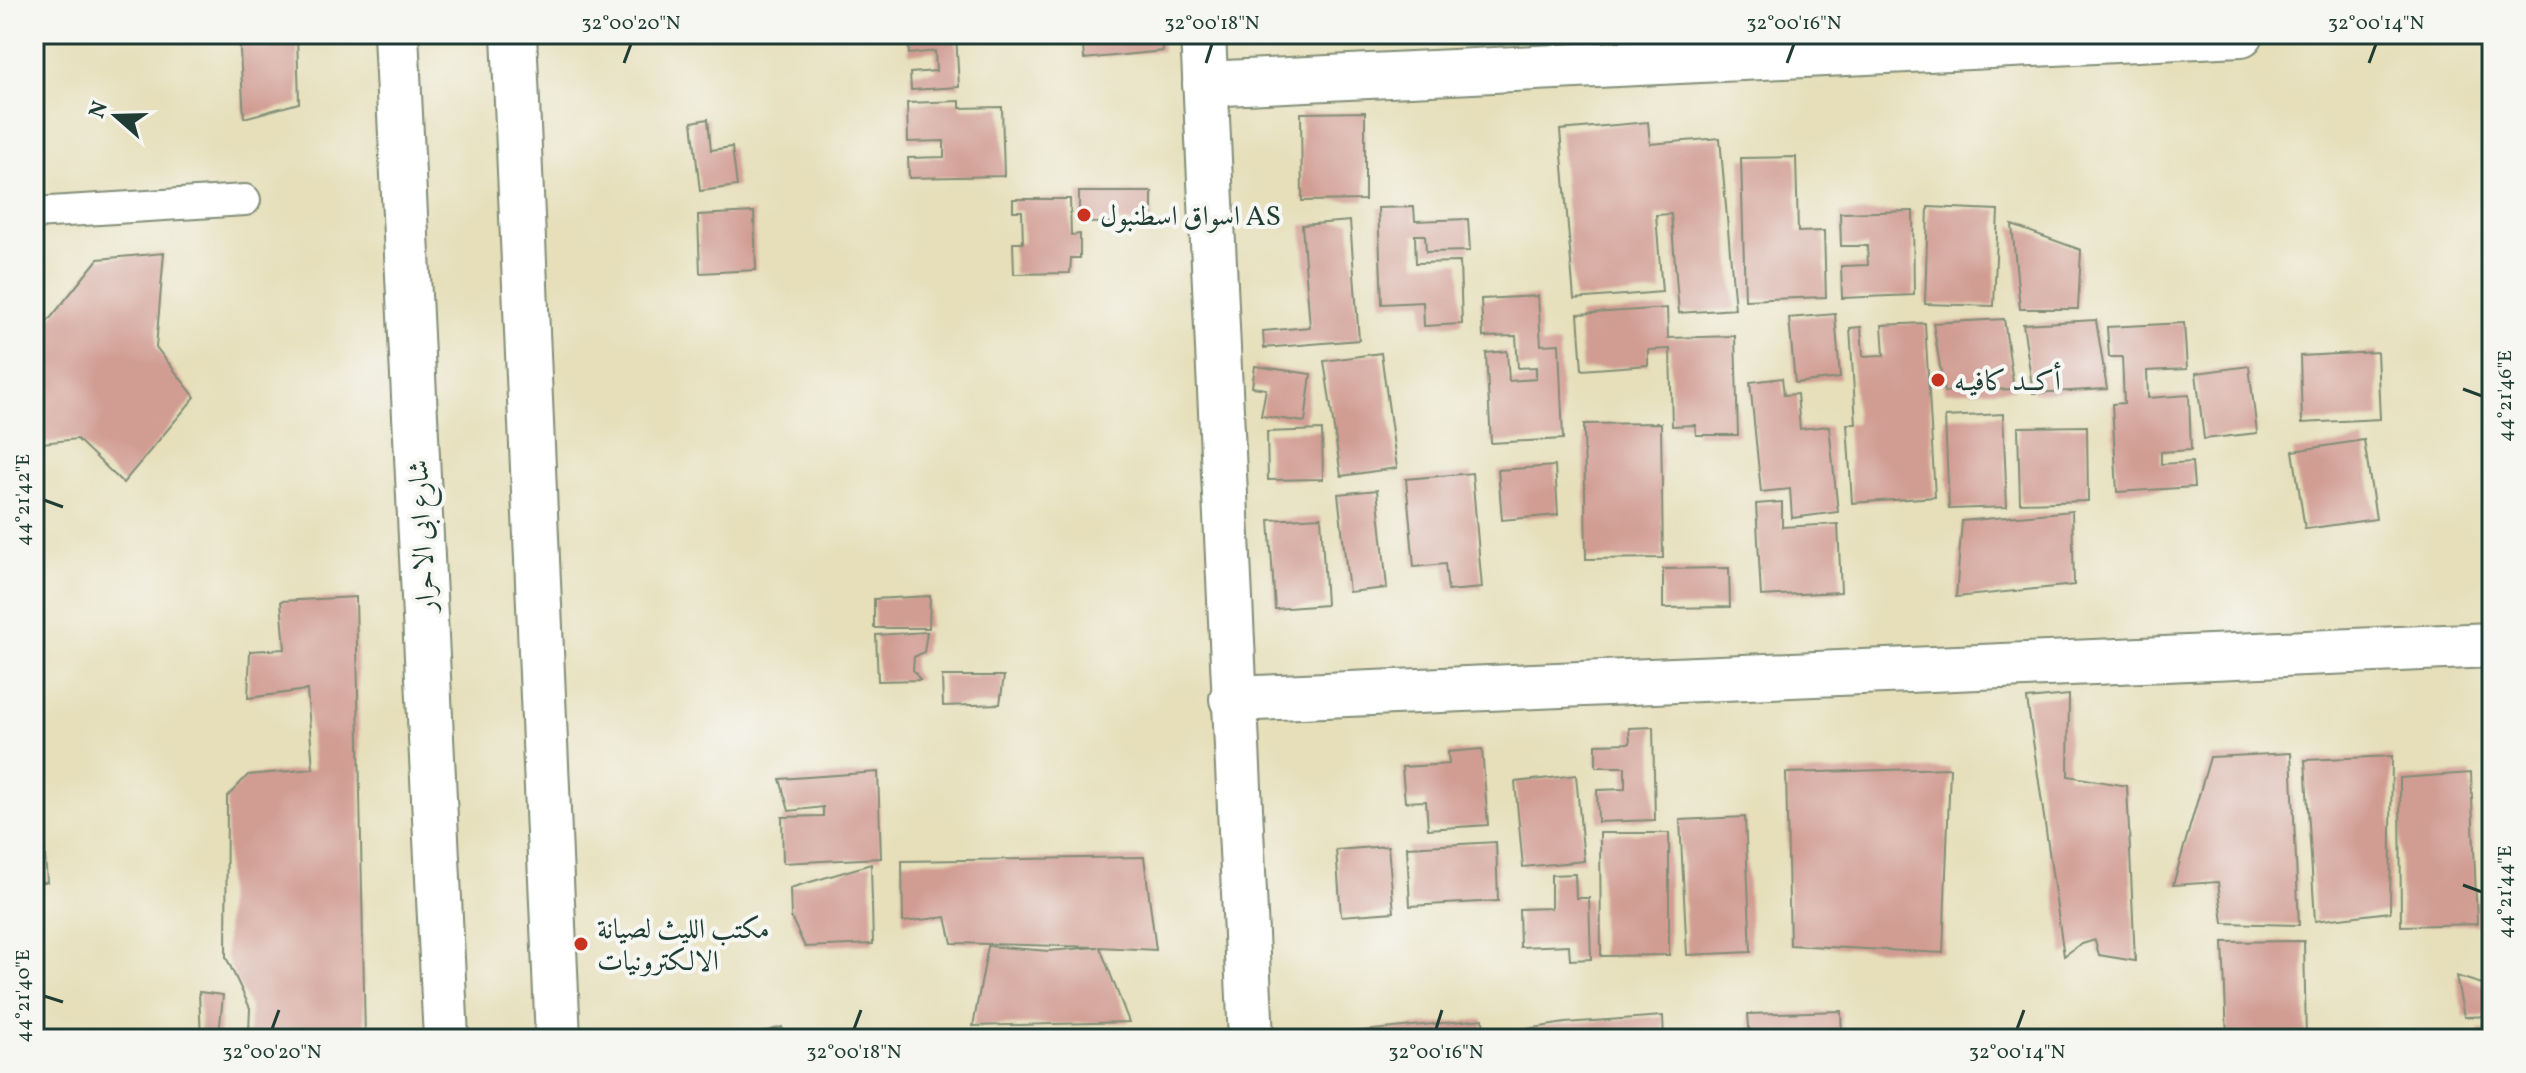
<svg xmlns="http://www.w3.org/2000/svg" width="2526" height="1073" viewBox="0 0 2526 1073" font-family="Vollkorn,Amiri,serif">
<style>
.building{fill:#d19d93}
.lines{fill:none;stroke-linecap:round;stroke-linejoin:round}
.lane-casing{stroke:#828e77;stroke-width:34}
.street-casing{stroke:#828e77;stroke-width:48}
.lane{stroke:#fff;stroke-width:30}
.street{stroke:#fff;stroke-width:44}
.ticks{fill:none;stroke:#1f3d34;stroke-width:3}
.poi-dot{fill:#c8321e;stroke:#f6f6f2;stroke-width:3}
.labels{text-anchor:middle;stroke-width:8;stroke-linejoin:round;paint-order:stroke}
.poi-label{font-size:28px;fill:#1f3d34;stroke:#f6f6f2;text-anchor:start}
.street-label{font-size:28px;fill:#1f3d34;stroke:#f6f6f2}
.neatline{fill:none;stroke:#1f3d34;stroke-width:3}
.ticks-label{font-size:20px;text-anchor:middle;fill:#1f3d34}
</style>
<rect width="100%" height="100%" fill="#f6f6f2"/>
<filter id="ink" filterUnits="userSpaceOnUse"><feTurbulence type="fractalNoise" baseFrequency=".0125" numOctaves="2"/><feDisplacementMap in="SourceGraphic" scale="16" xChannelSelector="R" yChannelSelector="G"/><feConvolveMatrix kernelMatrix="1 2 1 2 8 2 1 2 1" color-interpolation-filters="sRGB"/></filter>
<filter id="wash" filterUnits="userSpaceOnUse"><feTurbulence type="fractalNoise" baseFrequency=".006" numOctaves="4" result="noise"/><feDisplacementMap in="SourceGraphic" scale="32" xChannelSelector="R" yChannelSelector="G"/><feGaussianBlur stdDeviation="1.8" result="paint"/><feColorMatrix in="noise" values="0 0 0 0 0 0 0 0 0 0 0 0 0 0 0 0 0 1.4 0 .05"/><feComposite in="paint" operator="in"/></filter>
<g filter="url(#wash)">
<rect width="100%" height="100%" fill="#e6dfba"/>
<g id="blocks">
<g class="building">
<path d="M239,34H297L299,103L244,118Z"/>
<path d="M908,34H956L959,87L911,90L910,73L936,71L935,51L909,54Z"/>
<path d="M1082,34H1161L1163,51L1084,59Z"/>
<path d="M960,101V108L1002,107L1004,176L909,178L908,158L944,157V141L908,142L907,103Z"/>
<path d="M1365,112V200L1302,201L1301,113Z"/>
<path d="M708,119L711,150L732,147L737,186L700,191L692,122Z"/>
<path d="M1648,122L1650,144L1720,138L1735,309L1679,313L1671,214L1656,215L1662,292L1574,299L1560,130Z"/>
<path d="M1796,157L1798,232L1824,231L1826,297L1745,300L1741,158Z"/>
<path d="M1079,192H1152V222L1079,223Z"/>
<path d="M1013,199H1070L1071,235L1080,234V258H1071L1070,273L1014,274L1013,243H1023L1022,211H1013Z"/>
<path d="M1414,207L1415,221L1468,219L1470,251L1426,252L1425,235H1415L1416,263L1460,262L1462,324L1424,326L1423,302L1382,304L1378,208Z"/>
<path d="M1928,207L1998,210L1994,306L1925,304Z"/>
<path d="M1913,211L1914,295L1842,298L1841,266L1868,265L1867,246H1841L1840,213Z"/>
<path d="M754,212L756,270L700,273L698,215Z"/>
<path d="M1350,221L1359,340L1264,348L1263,331L1310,327L1302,225Z"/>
<path d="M2012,225L2081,250L2078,309H2020Z"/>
<path d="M164,253L156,347L195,397L123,483L77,439L34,444V333L49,320L98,259Z"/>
<path d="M1538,296L1541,345L1559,344L1563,439L1491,443L1486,353L1507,351L1509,381L1536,379V367L1518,368L1516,336L1483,337L1481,299Z"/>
<path d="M1667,308L1668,338L1735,336L1738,435H1696L1695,425L1672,426L1670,349L1648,350V365L1582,370L1578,314Z"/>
<path d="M1835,314L1840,378L1795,383L1789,318Z"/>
<path d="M2004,319L2014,389L1944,392L1933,323Z"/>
<path d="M2096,320L2107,389L2033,393L2023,324Z"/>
<path d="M1925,323L1935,497L1852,503L1847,424H1856L1850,328L1861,327L1863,356L1884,355L1882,325Z"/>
<path d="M2184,323L2187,369L2147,371L2148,398L2189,395L2191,450L2161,452V464L2192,462L2194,487L2117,492L2112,404L2124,403L2122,357H2109L2107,327Z"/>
<path d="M2377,352L2380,419L2302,423L2300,356Z"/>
<path d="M1381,353L1397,468L1341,476L1324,361Z"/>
<path d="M1255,366L1311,374L1305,422L1261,416L1266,389L1252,387Z"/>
<path d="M2249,366L2257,433L2204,439L2196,373Z"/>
<path d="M1782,378L1784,395L1797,394L1800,429L1829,426L1838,512L1792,518L1790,489L1761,492L1750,382Z"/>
<path d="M2003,414L2007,507L1949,509L1945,417Z"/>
<path d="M1661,423L1663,558L1586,559L1584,424Z"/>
<path d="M2087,426L2088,501L2020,503L2018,427Z"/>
<path d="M1322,430L1323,479L1268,480L1267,432Z"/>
<path d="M2364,440L2376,519L2305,529L2293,451Z"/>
<path d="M1555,466L1558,515L1502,520L1498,470Z"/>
<path d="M1472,473L1482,588L1448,591L1445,564L1414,567L1406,479Z"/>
<path d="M1377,490L1387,588L1349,592L1338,494Z"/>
<path d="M1782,502V527L1838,524L1841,592L1761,596L1756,504Z"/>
<path d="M2072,511L2074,585L1956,597L1962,521Z"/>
<path d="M1321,517L1326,605L1275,609L1269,520Z"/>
<path d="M1729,568L1730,607L1663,608V569Z"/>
<path d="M930,596L929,628H874V599Z"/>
<path d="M356,597L365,1039H201L199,992L223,995L219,1035L249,1033L250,1008L226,957L227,797L248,775L313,769L307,690L248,698L250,651L285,649L281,601Z"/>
<path d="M927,632L924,652L914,657L913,670L920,680L878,681L876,635Z"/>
<path d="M942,676H1004L1000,704L943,706Z"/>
<path d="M2069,695L2068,776L2127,786L2135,961L2099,955L2095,940L2079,945L2064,956L2027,699Z"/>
<path d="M34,712L47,882H34Z"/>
<path d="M1653,727L1655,820L1598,822L1597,790L1625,789V767H1596V744L1630,743L1629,728Z"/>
<path d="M1482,749L1488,825L1428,829L1426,801L1405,802L1402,767L1449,764L1448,752Z"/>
<path d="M2291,753L2299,925L2223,923L2218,882L2173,885L2210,757Z"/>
<path d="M2392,756L2390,912L2315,921L2305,760Z"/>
<path d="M1950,768L1943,953L1790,945L1786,773Z"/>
<path d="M878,772L881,858L783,863L782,817L823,816V807L789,811L780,779Z"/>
<path d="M2471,773L2477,924L2401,926L2400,778Z"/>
<path d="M1576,775L1584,861L1523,867L1515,782Z"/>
<path d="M1745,817L1751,952L1687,955L1680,820Z"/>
<path d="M1600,833H1669V955L1601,956Z"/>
<path d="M1496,842L1498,901L1410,906L1407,847Z"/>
<path d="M1388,846L1394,912L1341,916L1336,850Z"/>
<path d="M1144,857L1156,950L1100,947L1129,1022L973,1026L988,946L1048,951L1098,947L952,943L946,917L903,922L902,861Z"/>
<path d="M871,864L873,944L805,947L791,917L790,888Z"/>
<path d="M1575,874L1576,898H1589L1591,959L1570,960L1569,945L1520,947L1519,909L1551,908V875Z"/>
<path d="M2304,941L2306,1039H2227L2223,942Z"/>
<path d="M2456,976L2492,987V1016L2464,1017Z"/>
<path d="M1841,1011L1842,1039H1750L1748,1014Z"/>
<path d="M1663,1016L1664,1039H1283L1483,1019L1484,1036L1565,1023Z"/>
<path d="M782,1027L785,1039H741V1038Z"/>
<path d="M2479,1030L2492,1031V1039H2478Z"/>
<path d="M162,1031V1039H90V1037Z"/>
</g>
</g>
</g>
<g filter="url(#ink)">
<use href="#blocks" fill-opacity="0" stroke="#828e77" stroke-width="2"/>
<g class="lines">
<defs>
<path id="lane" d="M34,213L245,200"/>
<g id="street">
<path d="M396,34L446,1039"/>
<path d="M514,34L558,1039"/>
<path d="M1203,34L1251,1039"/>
<path d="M1205,84L2241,34"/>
<path d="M1232,699L2492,645"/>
</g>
</defs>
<use href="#lane" class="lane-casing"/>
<use href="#street" class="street-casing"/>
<use href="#lane" class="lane"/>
<use href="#street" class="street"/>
</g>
</g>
<path class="ticks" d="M624,63L631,44M1206,63L1212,44M1787,63L1794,44M2369,63L2376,44M2463,389L2482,396M44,500L63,507M2463,885L2482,892M44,996L63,1002M272,1029L279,1010M854,1029L861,1010M1436,1029L1442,1010M2017,1029L2024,1010"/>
<g class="poi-dot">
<circle cx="1084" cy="215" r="8"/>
<circle cx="1938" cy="380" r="8"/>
<circle cx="581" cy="944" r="8"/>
</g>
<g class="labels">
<g class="poi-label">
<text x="1100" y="225">اسواق اسطنبول AS</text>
<text x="1954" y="390">أكــد كافيـه</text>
<text x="597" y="938">مكتب الليث لصيانة<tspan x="597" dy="32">الالكترونيات</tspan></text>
</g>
<g class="street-label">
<text transform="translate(421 536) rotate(-93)" y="10">شارع ابی الاحرار</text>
</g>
</g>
<rect width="2526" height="1073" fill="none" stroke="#f6f6f2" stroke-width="88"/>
<g transform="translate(116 116) rotate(290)" stroke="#f6f6f2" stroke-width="6" paint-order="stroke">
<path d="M0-6L14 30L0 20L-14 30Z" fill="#1f3d34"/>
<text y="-12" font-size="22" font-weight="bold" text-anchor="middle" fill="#1f3d34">N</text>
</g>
<rect x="44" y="44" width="2438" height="985" class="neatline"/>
<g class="ticks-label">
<text x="631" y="29">32°00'20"N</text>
<text x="1212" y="29">32°00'18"N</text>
<text x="1794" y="29">32°00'16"N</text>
<text x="2376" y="29">32°00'14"N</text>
<text transform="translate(2504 396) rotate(-90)" y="7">44°21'46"E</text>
<text transform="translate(22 500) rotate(-90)" y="7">44°21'42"E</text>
<text transform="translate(2504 892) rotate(-90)" y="7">44°21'44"E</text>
<text transform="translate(22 996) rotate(-90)" y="7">44°21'40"E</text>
<text x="272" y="1058">32°00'20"N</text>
<text x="854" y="1058">32°00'18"N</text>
<text x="1436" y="1058">32°00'16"N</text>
<text x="2017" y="1058">32°00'14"N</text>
</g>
</svg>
